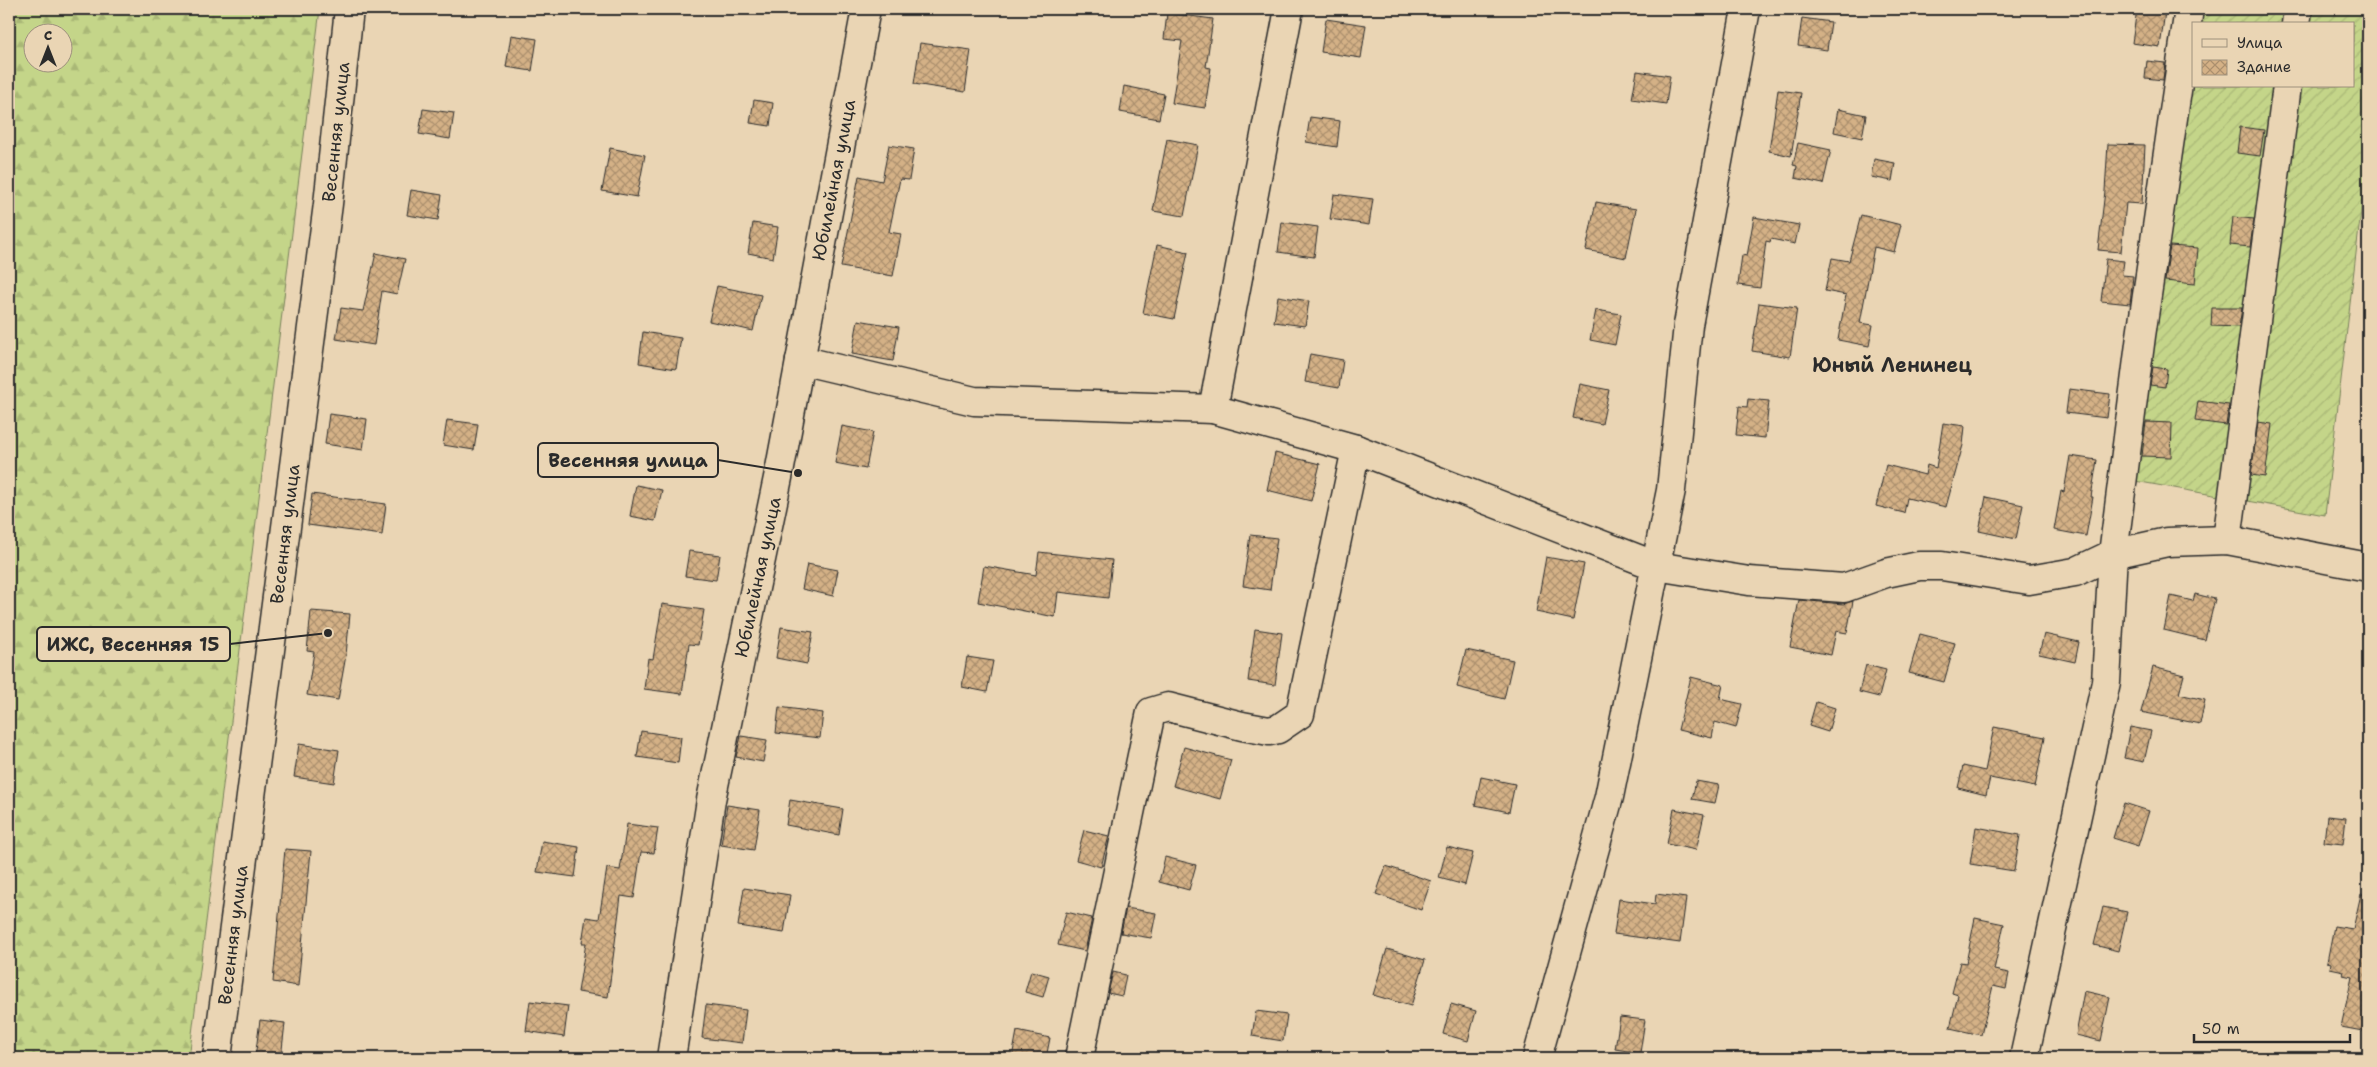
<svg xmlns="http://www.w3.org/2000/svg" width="2377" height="1067" viewBox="0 0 2377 1067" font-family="'Shantell Sans',sans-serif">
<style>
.forest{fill:url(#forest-firs);stroke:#78805a;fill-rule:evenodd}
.garden{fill:url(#garden-furrows);stroke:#78805a}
.building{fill:url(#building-cross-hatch);stroke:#2b2b2b}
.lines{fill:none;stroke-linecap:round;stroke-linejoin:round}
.minor-casing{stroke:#2b2b2b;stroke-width:31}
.minor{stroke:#ead5b4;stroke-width:28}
.labels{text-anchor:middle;stroke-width:4;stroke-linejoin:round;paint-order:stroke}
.street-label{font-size:18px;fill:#2b2b2b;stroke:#ead5b4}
.quarter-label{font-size:20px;font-weight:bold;fill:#2b2b2b;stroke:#ead5b4}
.leader{fill:none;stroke:#2b2b2b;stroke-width:2}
.callout-dot{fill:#2b2b2b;stroke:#ead5b4;stroke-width:2}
.callout{fill:#ead5b4;stroke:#2b2b2b;stroke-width:2}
.callout-label{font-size:19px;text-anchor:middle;font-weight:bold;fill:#2b2b2b}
</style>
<defs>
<pattern id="forest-firs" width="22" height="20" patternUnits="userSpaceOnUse" patternTransform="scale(1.25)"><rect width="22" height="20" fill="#c4d589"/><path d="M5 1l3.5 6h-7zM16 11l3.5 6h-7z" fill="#a9b776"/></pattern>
<pattern id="garden-furrows" width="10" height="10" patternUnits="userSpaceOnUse" patternTransform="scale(1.25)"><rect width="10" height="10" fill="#c4d589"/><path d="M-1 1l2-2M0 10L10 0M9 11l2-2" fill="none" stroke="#a9b776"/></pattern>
<pattern id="building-cross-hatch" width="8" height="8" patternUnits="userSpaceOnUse" patternTransform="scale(1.25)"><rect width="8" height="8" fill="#d4b186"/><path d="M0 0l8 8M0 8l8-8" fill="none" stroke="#ac906e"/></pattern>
</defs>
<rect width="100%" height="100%" fill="#ead5b4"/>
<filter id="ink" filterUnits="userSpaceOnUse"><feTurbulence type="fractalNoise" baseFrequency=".02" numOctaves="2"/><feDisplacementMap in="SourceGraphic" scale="10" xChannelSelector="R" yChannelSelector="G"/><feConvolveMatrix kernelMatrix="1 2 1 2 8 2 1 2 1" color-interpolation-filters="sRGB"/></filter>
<g filter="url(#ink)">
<path class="forest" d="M9,9H320L189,1058H9ZM32,32H62V62H32Z"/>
<path class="garden" d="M2198,9H2368V152L2325,515L2135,481L2193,39V86H2353V24H2196Z"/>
<g class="building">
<path d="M2137,9L2165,12L2160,47L2132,43Z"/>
<path d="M1167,13L1213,19L1206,67L1211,68L1205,108L1172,103L1182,41L1164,39Z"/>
<path d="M1802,18L1831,22L1827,50L1798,46Z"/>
<path d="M1326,19L1366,25L1361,58L1321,52Z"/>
<path d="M511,35L537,39L532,71L506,67Z"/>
<path d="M920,43L971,50L965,92L914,84Z"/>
<path d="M2147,61L2165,63L2163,80L2145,78Z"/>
<path d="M1637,71L1670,76L1666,104L1632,99Z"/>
<path d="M1124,86L1164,94L1159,119L1120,112Z"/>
<path d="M1778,90L1801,93L1791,156L1769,151Z"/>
<path d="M754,100L773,103L770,126L750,123Z"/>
<path d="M423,109L454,113L450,139L419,134Z"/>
<path d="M1838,109L1866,115L1862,138L1834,132Z"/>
<path d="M1310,117L1340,121L1337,147L1306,142Z"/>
<path d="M2240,127L2264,130L2260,156L2237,153Z"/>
<path d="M1167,139L1198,145L1184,216L1153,211Z"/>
<path d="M1798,143L1831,150L1823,184L1795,178L1797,166L1793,165Z"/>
<path d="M2108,144L2145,145L2142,204L2126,203L2121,252L2098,250L2105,191Z"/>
<path d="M889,145L914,149L909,180L900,179L889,232L901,234L893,276L841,267L859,176L882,181Z"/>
<path d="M610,148L645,155L637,197L602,191Z"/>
<path d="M1874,159L1895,163L1892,181L1871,177Z"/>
<path d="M411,190L442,195L438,220L407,215Z"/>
<path d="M1334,194L1373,199L1369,225L1330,219Z"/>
<path d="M1596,202L1636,209L1626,258L1586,250Z"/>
<path d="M1861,215L1901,225L1894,252L1874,247L1860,323L1873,325L1869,346L1838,340L1846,295L1825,291L1832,258L1849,261Z"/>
<path d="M1754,217L1799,225L1795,244L1771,239L1770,242L1766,241L1760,288L1738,285L1742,255L1747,256Z"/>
<path d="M2233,217L2254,219L2250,247L2230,245Z"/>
<path d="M1282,222L1318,227L1314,257L1278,252Z"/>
<path d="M753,223L778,227L773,258L748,253Z"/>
<path d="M1157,245L1188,252L1174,319L1143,313Z"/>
<path d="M2170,246L2198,248L2195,284L2165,281Z"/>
<path d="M376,253L405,259L397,294L382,291L374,345L336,339L341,308L363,311Z"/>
<path d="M2106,259L2124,261L2122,275L2133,276L2130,304L2101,301Z"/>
<path d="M717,286L761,295L753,331L709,321Z"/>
<path d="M1278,296L1309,301L1305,326L1274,322Z"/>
<path d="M1759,303L1797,308L1790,357L1752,351Z"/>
<path d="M2212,308H2242L2239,327L2211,326Z"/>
<path d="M1596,310L1621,314L1615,345L1590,340Z"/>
<path d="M858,320L899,327L893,361L852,354Z"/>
<path d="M643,332L681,338L676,369L639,363Z"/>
<path d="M1310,354L1343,360L1339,388L1305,382Z"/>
<path d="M2153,367L2167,369L2165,387L2150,385Z"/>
<path d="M1580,384L1609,390L1602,424L1573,418Z"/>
<path d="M2069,389L2110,394L2107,418L2066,413Z"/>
<path d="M1748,399L1769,401L1765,438L1736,435L1739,406L1747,407Z"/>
<path d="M2198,401L2229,405L2226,425L2195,421Z"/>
<path d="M329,414L367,419L363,450L325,444Z"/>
<path d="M447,420L478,424L474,450L443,445Z"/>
<path d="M2146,422L2172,423L2171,457L2142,456Z"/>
<path d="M2258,422L2272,424L2265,477L2251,475Z"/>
<path d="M1943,423L1965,426L1963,445L1946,507L1907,498L1904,513L1876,506L1886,465L1925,475L1927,465L1936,468Z"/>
<path d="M842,426L873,432L866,469L835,463Z"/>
<path d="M1275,453L1320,464L1311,501L1267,490Z"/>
<path d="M2070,456L2097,460L2091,497H2093L2086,536L2054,530L2061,491L2064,492Z"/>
<path d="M636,485L662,490L655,521L630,516Z"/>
<path d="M312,494L386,504L382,535L308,525Z"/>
<path d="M1986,497L2023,505L2016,539L1979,531Z"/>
<path d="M1250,535L1277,538L1270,590L1243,586Z"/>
<path d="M689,551L720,555L716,580L685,576Z"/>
<path d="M1039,552L1112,560L1108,598L1058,592L1055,617L978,602L984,566L1036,575Z"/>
<path d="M1546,557L1584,564L1573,620L1536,612Z"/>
<path d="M807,564L838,570L833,596L802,589Z"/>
<path d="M2195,594L2215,599L2205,640L2164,630L2171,596L2193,601Z"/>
<path d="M1799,600L1843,604L1853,601L1847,633L1836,631L1831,655L1790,647Z"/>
<path d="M662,604L704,610L698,645L689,644L682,694L644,689L648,658L653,659Z"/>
<path d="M311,611L350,614L346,655L338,700L307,695L314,652L307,651Z"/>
<path d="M781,627L813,632L807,664L776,658Z"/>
<path d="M1255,629L1282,633L1275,685L1248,681Z"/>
<path d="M1920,634L1955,643L1944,682L1909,673Z"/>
<path d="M2044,634L2079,642L2075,662L2039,654Z"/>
<path d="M1466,650L1513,660L1504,699L1457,687Z"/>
<path d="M967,657L993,661L987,692L962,687Z"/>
<path d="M1866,665L1886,670L1879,697L1859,692Z"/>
<path d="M2153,667L2184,675L2179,694L2205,700L2200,724L2141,712Z"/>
<path d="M1691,677L1723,685L1720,699L1742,704L1736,728L1715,722L1712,738L1678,730Z"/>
<path d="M1816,702L1835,708L1828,732L1809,726Z"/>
<path d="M779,707L823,713L820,738L776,733Z"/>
<path d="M1994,727L2045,737L2035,787L1990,778L1986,795L1958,788L1963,766L1985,771Z"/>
<path d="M2130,727L2151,731L2144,762L2124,758Z"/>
<path d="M641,731L681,737L678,763L637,757Z"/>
<path d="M741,736L767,740L763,762L736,757Z"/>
<path d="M299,744L339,750L334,783L294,777Z"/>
<path d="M1184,747L1231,760L1220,799L1173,786Z"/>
<path d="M1481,777L1515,784L1509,812L1475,805Z"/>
<path d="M1696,781L1719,785L1715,803L1692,799Z"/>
<path d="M790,800L843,809L839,835L786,825Z"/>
<path d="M2124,803L2149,811L2138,846L2113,838Z"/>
<path d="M727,805L760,810L754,850L721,845Z"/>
<path d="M1674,809L1704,815L1696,850L1667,844Z"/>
<path d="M2327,816L2346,818L2343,844L2324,842Z"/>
<path d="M627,824L658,828L654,853L641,852L634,898L621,896L608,997L578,992L586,943H582L586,917L599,919L607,868L620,870Z"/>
<path d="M1976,827L2020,835L2014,871L1970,864Z"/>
<path d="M1084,830L1109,836L1101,867L1076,860Z"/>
<path d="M542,841L579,847L575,877L537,872Z"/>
<path d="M1447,847L1473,853L1465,885L1439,878Z"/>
<path d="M285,849L311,851L298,986L273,982Z"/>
<path d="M1165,857L1196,865L1189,890L1159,882Z"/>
<path d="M1386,866L1431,881L1421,910L1376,894Z"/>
<path d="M744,888L790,895L784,933L738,926Z"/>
<path d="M1656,894L1686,898L1680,943L1614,934L1619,899L1655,904Z"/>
<path d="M2361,894H2368V1032L2341,1027L2352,977L2343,975L2344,971L2330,968L2331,963L2327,962L2334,926L2353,929Z"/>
<path d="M2103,907L2127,912L2118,951L2094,945Z"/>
<path d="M1126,908L1156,913L1151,938L1121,933Z"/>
<path d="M1066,912L1092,918L1085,951L1058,945Z"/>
<path d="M1975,918L2004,924L1994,970L2009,973L2006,989L1993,986L1981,1035L1950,1028L1958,995L1952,993L1960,962L1966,963Z"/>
<path d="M1387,949L1425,960L1411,1006L1373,995Z"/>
<path d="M1031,971L1049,976L1043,997L1025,992Z"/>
<path d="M1113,972L1126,975L1122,996L1108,993Z"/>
<path d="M2084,991L2110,997L2101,1041L2076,1035Z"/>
<path d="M530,1001L568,1006L564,1037L526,1031Z"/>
<path d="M1451,1004L1476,1011L1468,1041L1443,1034Z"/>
<path d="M706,1005L746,1010L742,1043L702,1038Z"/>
<path d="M1256,1011L1287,1015L1283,1041L1252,1036Z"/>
<path d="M1620,1017L1645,1020L1640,1053L1615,1049Z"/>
<path d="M260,1020L285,1023L281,1058H255Z"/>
<path d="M1017,1031L1050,1038L1046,1058H1012Z"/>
</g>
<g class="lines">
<defs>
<g id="minor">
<path d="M2296,24L2298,9"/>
<path d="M800,360L974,401L1213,409L1356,449L1656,566L1749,581L1844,588L1886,573L1919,566H1942L2029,580L2075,572L2113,554L2167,542L2227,540L2368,567"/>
<path d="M1213,409L1289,9"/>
<path d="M2227,540L2287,86"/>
<path d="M217,1058L328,204L349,9"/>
<path d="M671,1058L711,800L780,468L866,9"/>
<path d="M1079,1058L1151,712L1168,707L1242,726L1269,731L1278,729L1300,714L1356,449"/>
<path d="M1537,1058L1609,797L1671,490L1688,325L1746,9"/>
<path d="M2024,1058L2106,682L2113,554L2141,336L2189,9"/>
</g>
</defs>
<use href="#minor" class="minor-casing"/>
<use href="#minor" class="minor"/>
</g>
</g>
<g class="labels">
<g class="street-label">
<text transform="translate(336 132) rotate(-84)" y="6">Весенняя улица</text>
<text transform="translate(834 180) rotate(-79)" y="6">Юбилейная улица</text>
<text transform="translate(285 534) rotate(-83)" y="6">Весенняя улица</text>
<text transform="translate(758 577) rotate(-78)" y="6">Юбилейная улица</text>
<text transform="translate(233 935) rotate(-83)" y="6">Весенняя улица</text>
</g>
<g class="quarter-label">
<text x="1892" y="372">Юный Ленинец</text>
</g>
</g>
<path class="leader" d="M798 473L718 460M328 633L230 644"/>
<g class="callout-dot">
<circle cx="798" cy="473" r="5"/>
<circle cx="328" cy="633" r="5"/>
</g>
<g class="callout">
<rect x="538" y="443" width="180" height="34" rx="5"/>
<rect x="37" y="627" width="193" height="34" rx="5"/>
</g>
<g class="callout-label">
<text x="628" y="467">Весенняя улица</text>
<text x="133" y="651">ИЖС, Весенняя 15</text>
</g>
<rect width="2377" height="1067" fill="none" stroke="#ead5b4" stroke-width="30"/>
<rect x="15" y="15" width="2347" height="1037" fill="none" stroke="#2b2b2b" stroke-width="2" filter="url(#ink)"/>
<rect x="2192" y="22" width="162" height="65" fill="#ead5b4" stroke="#9e917d"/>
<rect x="2202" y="39" width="25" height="8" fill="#ead5b4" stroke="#9e917d"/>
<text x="2237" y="48" font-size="15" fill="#2b2b2b">Улица</text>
<rect x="2202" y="60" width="25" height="15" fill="url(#building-cross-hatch)" stroke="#9e917d"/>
<text x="2237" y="72" font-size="15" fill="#2b2b2b">Здание</text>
<g transform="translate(48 48)"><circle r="24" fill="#ead5b4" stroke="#9e917d"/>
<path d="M0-4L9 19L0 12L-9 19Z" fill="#2b2b2b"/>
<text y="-8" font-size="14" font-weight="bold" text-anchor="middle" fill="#2b2b2b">С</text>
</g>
<path d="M2194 1034v8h156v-8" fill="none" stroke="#2b2b2b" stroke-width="2.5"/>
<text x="2202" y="1034" font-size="15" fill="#2b2b2b" stroke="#ead5b4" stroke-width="4" paint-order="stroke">50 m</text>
</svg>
